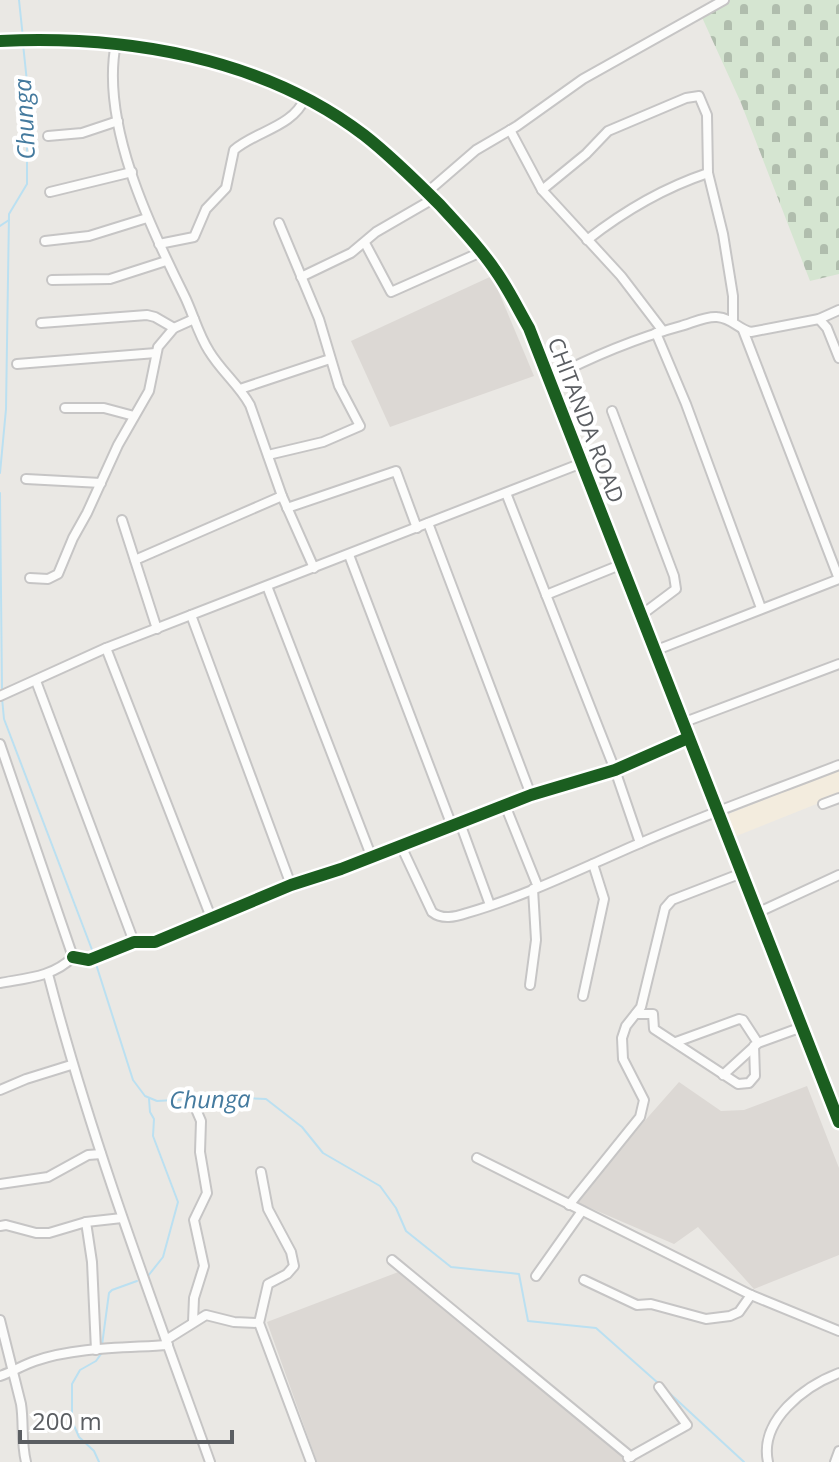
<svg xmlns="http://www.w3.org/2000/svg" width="839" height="1462" viewBox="0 0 839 1462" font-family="'Open Sans',sans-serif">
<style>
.commercial{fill:#f3ecde}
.education{fill:#dcd8d4}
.cemetery{fill:url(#cemetery-stones)}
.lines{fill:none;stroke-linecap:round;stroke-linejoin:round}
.stream{stroke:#bbe0f1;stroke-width:2}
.minor-casing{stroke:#c6c5c5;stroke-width:12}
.minor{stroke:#fcfcfb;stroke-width:8}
.cycleway-casing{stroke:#fff;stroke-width:17}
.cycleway{stroke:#1b5e20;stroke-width:12}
.labels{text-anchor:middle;stroke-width:8;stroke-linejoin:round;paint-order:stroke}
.street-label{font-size:22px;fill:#5b5e62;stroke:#fff}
.water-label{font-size:24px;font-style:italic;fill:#447a9e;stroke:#fff}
</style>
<defs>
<pattern id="cemetery-stones" width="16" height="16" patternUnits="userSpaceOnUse" patternTransform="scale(2)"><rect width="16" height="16" fill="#d5e5d1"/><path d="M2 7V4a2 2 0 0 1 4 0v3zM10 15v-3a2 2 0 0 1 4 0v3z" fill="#b0bdad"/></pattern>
</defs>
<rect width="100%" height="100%" fill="#eae8e4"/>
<path class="commercial" d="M839,770V795L734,837L726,815Z"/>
<g class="education">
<path d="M492,276L534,376L390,427L351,341Z"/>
<path d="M679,1082L721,1111L744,1110L807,1086L839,1168V1255L754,1289L698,1227L674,1244L574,1201Z"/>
<path d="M401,1271L625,1454L629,1462H317L267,1322Z"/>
</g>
<path class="cemetery" d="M720,0H839V274L810,281L741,103L700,13Z"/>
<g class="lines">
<g class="stream">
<path d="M19,0L23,38"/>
<path d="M0,226L9,220"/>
<path d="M0,473L6,409L9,214L27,184V82L23,44"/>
<path d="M0,493L2,691"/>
<path d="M2,698L4,719L94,955"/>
<path d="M95,961L133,1080L145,1096L157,1101L227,1097L266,1099L302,1127L323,1153L380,1186L396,1208L406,1231L451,1267L519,1274L528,1321L596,1328L658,1383"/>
<path d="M148,1276L163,1257L178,1202L153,1136L154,1119L150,1112L149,1099"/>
<path d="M102,1345L109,1293L112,1290L137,1281"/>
<path d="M666,1390L744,1462"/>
<path d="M99,1462L94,1451L79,1437L72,1421V1384L80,1370L96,1361L101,1354"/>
</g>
<defs>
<g id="minor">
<path d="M0,41C125,35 262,57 364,135C391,156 416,181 440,205C459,226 479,246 495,270C508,288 518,309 529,328L839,1122"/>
<path d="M116,43C100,122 149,225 184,295C193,313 198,334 209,351C221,371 239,385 250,405L282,496"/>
<path d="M510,130L542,190L621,276L663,331"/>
<path d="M48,136L82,133L118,121"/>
<path d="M432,188L476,150L517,126L583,79L724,0"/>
<path d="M542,190L586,154L608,131L686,98L699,96L707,115L708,173L723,234L733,296V321"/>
<path d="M50,192L132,172"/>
<path d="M587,240C624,211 663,188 708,173"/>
<path d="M45,241L89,236L147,218"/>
<path d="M365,243L391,292L481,252"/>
<path d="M159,244L194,237L206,209L226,188L234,150C256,131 293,127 305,98"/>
<path d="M301,277L351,253L376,232L433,199"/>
<path d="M52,280L110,279L166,261"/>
<path d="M819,319L827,328L839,358"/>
<path d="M41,323L147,315L155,317L174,328"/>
<path d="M656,333L686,404L761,608"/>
<path d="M17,364L156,353"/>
<path d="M547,380C591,357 633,339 681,326C692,323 706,316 717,317C732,318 738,329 751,332L819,319L839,310"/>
<path d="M240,389L330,359"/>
<path d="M65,408H104L134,416"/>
<path d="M612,411L674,576L676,589L640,616"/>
<path d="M268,455L323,442L360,426L339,386L319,319L279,223"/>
<path d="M26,479L101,483"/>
<path d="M506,493L615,770L640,843"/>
<path d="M287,508L396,471L417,528"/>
<path d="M122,520L157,629"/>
<path d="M428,523L531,795"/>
<path d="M349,555L452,826"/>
<path d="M135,560L282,496L314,568"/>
<path d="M30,578L48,579L58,574L73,538L87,513L118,445L149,391L158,347L174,328L194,319"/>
<path d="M267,586L372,858"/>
<path d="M546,595L620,565"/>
<path d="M191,615L291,885"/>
<path d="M106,648L212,920"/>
<path d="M654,651L839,579L743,330"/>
<path d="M36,681L134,942"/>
<path d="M0,696L106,648L582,463"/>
<path d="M682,723L839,664"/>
<path d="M0,744L73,957"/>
<path d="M823,804L839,798"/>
<path d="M505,805L538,887"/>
<path d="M460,823L490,905"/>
<path d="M401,846L432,912C442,920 455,917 467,913C526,896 582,868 638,844C704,815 772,791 839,765"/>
<path d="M757,913L839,875"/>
<path d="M73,957L89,960L134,942H155L291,885L341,869L531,795L615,770L688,738"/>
<path d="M48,974C91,1140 152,1301 210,1462"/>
<path d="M0,983C27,978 53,977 73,957"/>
<path d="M530,985L536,940L533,889"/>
<path d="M583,996L604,899L593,864"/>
<path d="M636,1014H653L654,1029L738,1084L749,1083L755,1076L754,1046"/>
<path d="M676,1042L739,1019L743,1020L758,1043"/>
<path d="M723,1075L758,1043L802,1027"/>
<path d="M0,1090L26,1079L71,1065"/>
<path d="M477,1158L751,1295L839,1331"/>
<path d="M261,1172L268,1209L291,1252L294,1266L287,1274L268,1284L259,1323L311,1462"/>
<path d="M0,1184L48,1177L88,1155L101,1154"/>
<path d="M569,1205L640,1117L644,1100L623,1059L622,1038L626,1026L641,1007L665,908L672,900L742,873"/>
<path d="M86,1222L92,1262L96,1350"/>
<path d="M0,1226L6,1225L36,1233H49L86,1222L122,1218"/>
<path d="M392,1260L631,1457"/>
<path d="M536,1276L582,1211"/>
<path d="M584,1280L637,1305L651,1304L706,1319L730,1316L739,1312L751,1295"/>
<path d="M0,1320L21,1404C24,1423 21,1442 26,1462"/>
<path d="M193,1322L194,1298L204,1266L194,1220L207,1193L200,1152L201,1121L195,1107"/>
<path d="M166,1340L206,1315L234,1322L259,1323"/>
<path d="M0,1376C12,1372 23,1365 35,1361C76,1347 125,1348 168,1345"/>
<path d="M628,1458L687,1425L659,1387"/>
<path d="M768,1462C759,1420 805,1386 839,1373"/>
<path d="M835,1462L839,1451"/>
</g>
</defs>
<use href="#minor" class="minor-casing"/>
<use href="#minor" class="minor"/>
<defs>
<g id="cycleway">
<path d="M0,41C125,35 262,57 364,135C391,156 416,181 440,205C459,226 479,246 495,270C508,288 518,309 529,328L839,1122"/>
<path d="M73,957L89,960L134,942H155L291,885L341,869L531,795L615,770L688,738"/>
</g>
</defs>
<use href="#cycleway" class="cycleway-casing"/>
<use href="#cycleway" class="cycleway"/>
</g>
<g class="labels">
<g class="street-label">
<text transform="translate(586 420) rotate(69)" y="8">CHITANDA ROAD</text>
</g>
<g class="water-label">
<text transform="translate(25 119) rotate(-93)" y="8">Chunga</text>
<text transform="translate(210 1100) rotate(-1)" y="8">Chunga</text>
</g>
</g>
<path d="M20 1430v12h212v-12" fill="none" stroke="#5b5e62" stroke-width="4"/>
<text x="32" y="1430" font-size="24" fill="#5b5e62" stroke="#ffffff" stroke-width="6" paint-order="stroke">200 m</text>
</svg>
